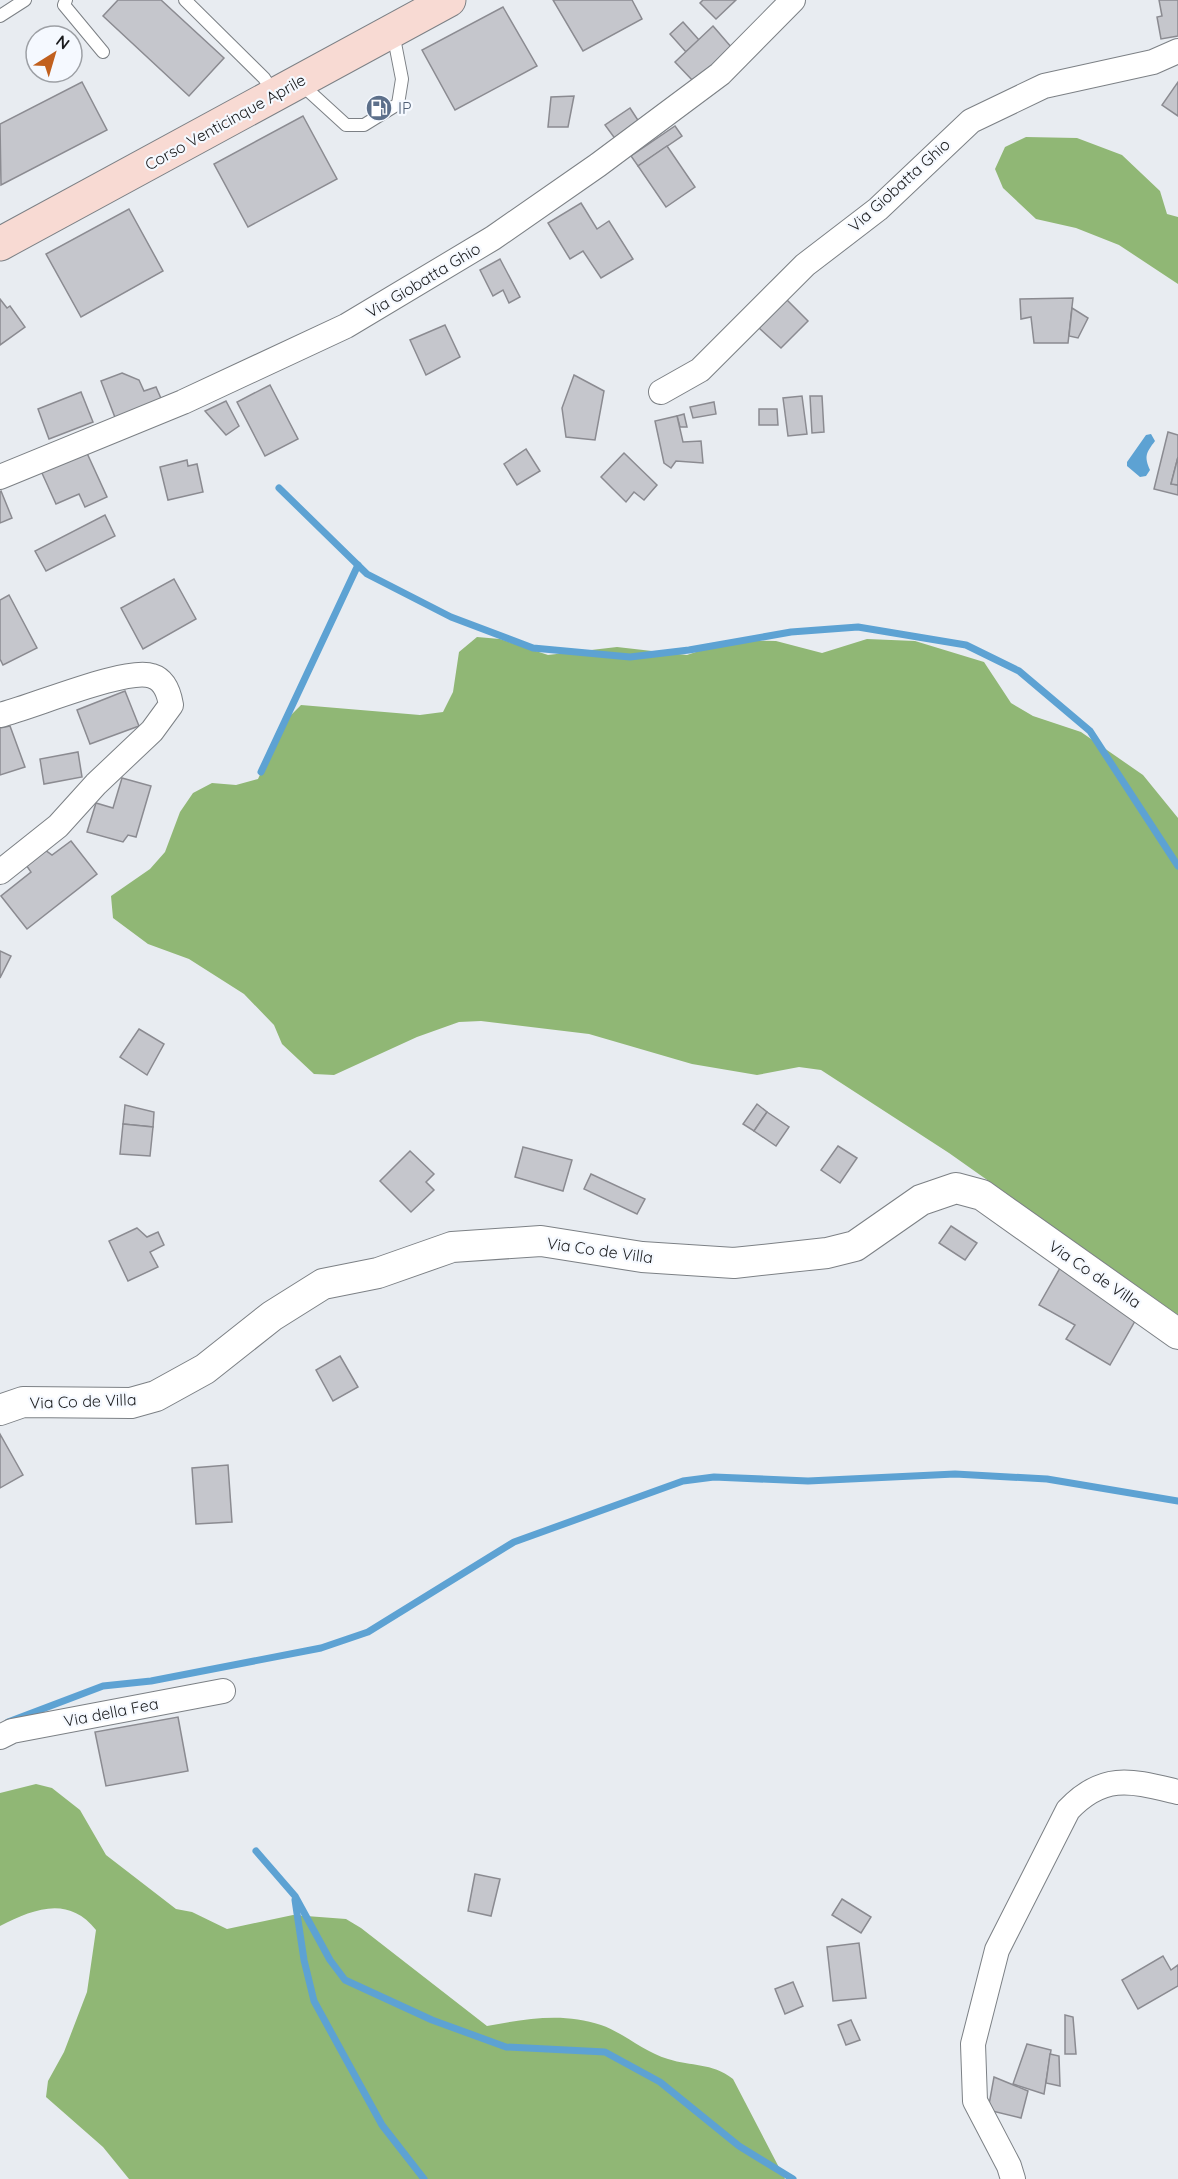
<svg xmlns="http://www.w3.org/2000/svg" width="1178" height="2179" viewBox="0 0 1178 2179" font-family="Quicksand,sans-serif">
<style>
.forest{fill:#90b775}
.water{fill:#5da2d3}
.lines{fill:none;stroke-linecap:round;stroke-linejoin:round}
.stream{stroke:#5da2d3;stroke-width:7}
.building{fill:#c5c6cc;stroke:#8b8b91;stroke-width:1.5}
.service-casing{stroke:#7c8085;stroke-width:14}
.minor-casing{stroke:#7c8085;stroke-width:26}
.tertiary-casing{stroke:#7c8085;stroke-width:32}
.secondary-casing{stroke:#7c8085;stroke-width:35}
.service{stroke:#fff;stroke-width:12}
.minor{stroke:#fff;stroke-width:24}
.tertiary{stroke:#fff;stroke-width:30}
.secondary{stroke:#f8dad3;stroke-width:33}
.labels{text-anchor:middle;stroke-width:4.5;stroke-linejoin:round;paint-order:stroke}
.service-label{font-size:16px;fill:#4e5e75;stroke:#f5f9ff;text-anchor:start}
.street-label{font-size:16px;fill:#1a1b1d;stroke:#f5f9ff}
</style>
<rect width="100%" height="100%" fill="#e8ecf1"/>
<g class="forest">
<path d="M1026,137L1077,138L1122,155L1160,191L1167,214L1178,217V284L1119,245L1076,228L1036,219L1003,188L995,169L1005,147Z"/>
<path d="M477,637L500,639L548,655L617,647L687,655L732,640L776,641L822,653L867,639L915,641L984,662L1011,703L1033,716L1081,732L1143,775L1178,818V1315L949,1153L821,1070L799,1067L757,1075L692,1064L589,1034L481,1021L459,1022L417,1037L334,1075L314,1074L282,1044L274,1025L244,994L189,959L148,944L113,918L111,896L150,869L165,852L180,812L193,793L212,783L236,785L258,779L286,720L301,705L420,715L443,712L453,692L459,652Z"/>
<path d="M36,1784L52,1788L80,1810L106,1855L176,1909L192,1912L227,1929L293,1915L346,1919L361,1928L487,2026C525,2019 563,2012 601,2025C624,2033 644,2052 668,2059C692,2067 711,2062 733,2079L785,2179H129L103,2147L46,2097L48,2081L64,2052L87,1992L96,1930C68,1895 34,1909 0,1926V1793Z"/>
</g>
<path class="water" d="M1151,434L1155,441C1146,453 1144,456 1150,470L1146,476L1140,477L1127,466V462L1146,435Z"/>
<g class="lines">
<g class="stream">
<path d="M279,488L367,574L451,617L533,648L630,657L689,650L791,632L858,627L966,645L1019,671L1090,731L1178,866"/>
<path d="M261,772L358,565"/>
<path d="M8,1722L103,1686L151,1681L321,1648L368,1632L514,1542L683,1481L714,1477L808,1481L955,1474L1047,1479L1178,1501"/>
<path d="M256,1851L295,1896L330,1960L345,1980L432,2020L506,2047L605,2052L660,2082L739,2146L793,2179"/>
<path d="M295,1900L304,1960L314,2001L382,2125L424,2179"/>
</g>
</g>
<g class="building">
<path d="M118,0H161L224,58L189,96L103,16Z"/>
<path d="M553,0H632L642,19L583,51Z"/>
<path d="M703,0H736L716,19L700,3Z"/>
<path d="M1159,0H1178V36L1161,39L1157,17L1162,16Z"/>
<path d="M503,7L537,66L455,110L422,50Z"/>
<path d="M683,22L699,40L686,52L670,34Z"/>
<path d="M713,26L732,48L694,82L675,62Z"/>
<path d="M82,82L107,130L1,185L0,124Z"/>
<path d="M1178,82V116L1162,105Z"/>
<path d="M574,96L568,127H548L551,97Z"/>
<path d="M630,108L643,128L619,144L605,125Z"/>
<path d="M303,116L337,179L248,227L214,164Z"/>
<path d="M675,126L682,136L638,166L631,156Z"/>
<path d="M667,146L695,187L666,207L638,166Z"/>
<path d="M581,203L597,229L609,221L633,259L601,278L583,251L570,259L548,223Z"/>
<path d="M129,209L163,271L81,317L46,254Z"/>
<path d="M500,259L520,297L509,303L503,290L493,296L480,270Z"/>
<path d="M1073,298L1068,343H1034L1031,317L1021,319L1020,299Z"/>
<path d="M0,299L7,308L10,306L25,327L0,345Z"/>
<path d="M786,299L808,321L781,348L759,328Z"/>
<path d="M1072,308L1088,318L1078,338L1069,336Z"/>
<path d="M445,325L460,357L426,375L410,340Z"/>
<path d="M122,373L139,380L144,391L156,387L163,403L116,420L101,381Z"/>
<path d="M574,375L604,391L595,440L566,437L562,408Z"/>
<path d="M270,385L298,439L265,456L237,402Z"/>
<path d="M81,392L93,422L49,439L38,409Z"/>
<path d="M802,396L807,434L788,436L783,398Z"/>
<path d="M810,396H822L824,432L812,433Z"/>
<path d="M226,401L239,426L226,435L205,411Z"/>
<path d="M714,402L716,414L693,418L690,407Z"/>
<path d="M759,409H777L778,425H759Z"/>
<path d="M684,414L687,427H680L677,416Z"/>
<path d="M677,416L683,442L701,441L703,463L676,461L671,468L664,463L655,421Z"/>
<path d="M1168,432L1178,435V457L1171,484L1178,485V495L1154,489Z"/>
<path d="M526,449L540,471L517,485L504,464Z"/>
<path d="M86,451L107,497L85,507L79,494L56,504L41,471Z"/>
<path d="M624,453L657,485L644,500L634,492L626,502L601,477Z"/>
<path d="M1178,457V485L1171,484Z"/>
<path d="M187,460L188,466L197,464L203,492L168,500L160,467Z"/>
<path d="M1,491L12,518L0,523V492Z"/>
<path d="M105,515L115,536L46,571L35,551Z"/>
<path d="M174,579L196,619L143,649L121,608Z"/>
<path d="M9,595L37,648L3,665L0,659V600Z"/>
<path d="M125,691L139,726L90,744L77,710Z"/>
<path d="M10,726L25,767L0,775V728Z"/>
<path d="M78,752L82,777L44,784L40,759Z"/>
<path d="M122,778L151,786L136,837L128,835L123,842L87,832L96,803L113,808Z"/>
<path d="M71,841L97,874L27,929L1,896L31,872L26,865L45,850L52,855Z"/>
<path d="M0,951L11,956L0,978Z"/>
<path d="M139,1029L164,1044L147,1075L120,1057Z"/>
<path d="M757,1104L767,1112L754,1131L743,1124Z"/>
<path d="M125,1105L154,1112L153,1127L123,1124Z"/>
<path d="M767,1112L789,1127L776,1146L754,1131Z"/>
<path d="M123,1124L153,1127L150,1156L120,1154Z"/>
<path d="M838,1146L857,1158L840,1183L821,1170Z"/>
<path d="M523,1147L572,1160L563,1191L515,1177Z"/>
<path d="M410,1151L434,1174L426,1182L434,1190L411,1212L380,1181Z"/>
<path d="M591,1174L645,1199L637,1214L584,1189Z"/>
<path d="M951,1226L977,1243L965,1260L939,1243Z"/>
<path d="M137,1228L147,1237L158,1232L164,1245L150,1252L158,1267L128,1281L109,1241Z"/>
<path d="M1060,1268L1139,1314L1110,1365L1066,1339L1075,1325L1039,1305Z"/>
<path d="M340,1356L358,1387L333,1401L316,1370Z"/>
<path d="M0,1434L23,1475L0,1488Z"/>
<path d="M228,1465L232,1522L196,1524L192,1468Z"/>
<path d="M178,1717L188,1771L106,1786L95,1732Z"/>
<path d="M475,1874L500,1879L491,1916L468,1911Z"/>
<path d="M842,1899L871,1917L861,1933L832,1915Z"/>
<path d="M859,1943L866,1998L833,2001L827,1947Z"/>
<path d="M1163,1956L1171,1970L1178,1965V1986L1138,2009L1122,1980Z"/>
<path d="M793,1982L803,2006L785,2014L775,1989Z"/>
<path d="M1065,2015L1073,2017L1076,2054H1065Z"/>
<path d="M851,2020L860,2040L846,2045L838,2025Z"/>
<path d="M1027,2044L1051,2050L1044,2094L1013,2084Z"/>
<path d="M1050,2054L1059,2056L1060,2086L1046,2083Z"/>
<path d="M994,2077L1028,2091L1021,2118L988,2110Z"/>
</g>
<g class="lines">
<defs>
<g id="service">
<path d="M66,0L64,5L103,52"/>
<path d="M185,0L264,78L275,95"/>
<path d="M0,16L25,0"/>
<path d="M300,83L346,125H364L398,104L402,79L393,33"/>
</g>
<g id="minor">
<path d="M661,392L700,370L805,265L878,209L971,121L1044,86L1153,62L1178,51"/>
<path d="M0,477L183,402L346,326L493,238L598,165L720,74L793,0"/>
<path d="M0,715C33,707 126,667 152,676C165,680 169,693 171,705L152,731L96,784L58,826L0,872"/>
<path d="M0,1737L12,1731L223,1691"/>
<path d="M1013,2179L1009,2166L975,2101L973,2044L997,1950L1068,1810C1104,1772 1132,1781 1178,1792"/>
</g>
<path id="tertiary" d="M0,1410L23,1402L131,1403L156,1396L205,1369L272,1316L323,1284L378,1273L452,1247L541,1241L642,1257L734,1263L827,1253L855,1246L921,1200L956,1188L982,1195L1178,1334"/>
<path id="secondary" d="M0,244L449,0"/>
</defs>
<use href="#service" class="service-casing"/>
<use href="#minor" class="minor-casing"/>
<use href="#tertiary" class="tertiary-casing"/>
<use href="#secondary" class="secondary-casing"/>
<use href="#service" class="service"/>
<use href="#minor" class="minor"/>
<use href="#tertiary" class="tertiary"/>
<use href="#secondary" class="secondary"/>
</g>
<defs>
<symbol id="fuel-disc" viewBox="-11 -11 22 22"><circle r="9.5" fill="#5c6f8a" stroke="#f5f9ff"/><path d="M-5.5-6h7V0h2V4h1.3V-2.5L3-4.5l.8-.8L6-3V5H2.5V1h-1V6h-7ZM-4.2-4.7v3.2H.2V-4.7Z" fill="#fff"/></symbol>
</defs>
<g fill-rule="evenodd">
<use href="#fuel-disc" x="364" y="93" width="30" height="30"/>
</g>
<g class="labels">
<g class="service-label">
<text x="398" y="114">IP</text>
</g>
<g class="street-label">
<text transform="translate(225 122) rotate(-29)" y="6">Corso Venticinque Aprile</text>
<text transform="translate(899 185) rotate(-42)" y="6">Via Giobatta Ghio</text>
<text transform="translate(423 280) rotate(-31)" y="6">Via Giobatta Ghio</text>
<text transform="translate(600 1250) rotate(8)" y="6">Via Co de Villa</text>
<text transform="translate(1095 1274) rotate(34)" y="6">Via Co de Villa</text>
<text transform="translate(83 1401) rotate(-2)" y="6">Via Co de Villa</text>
<text transform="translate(111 1712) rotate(-11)" y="6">Via della Fea</text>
</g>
</g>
<g transform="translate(54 54) rotate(37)"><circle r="28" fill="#f5f9ff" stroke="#9da0a5" stroke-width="1.5"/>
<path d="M0-4.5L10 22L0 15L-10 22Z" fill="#c1601e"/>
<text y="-9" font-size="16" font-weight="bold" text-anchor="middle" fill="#1a1b1d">N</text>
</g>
</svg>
